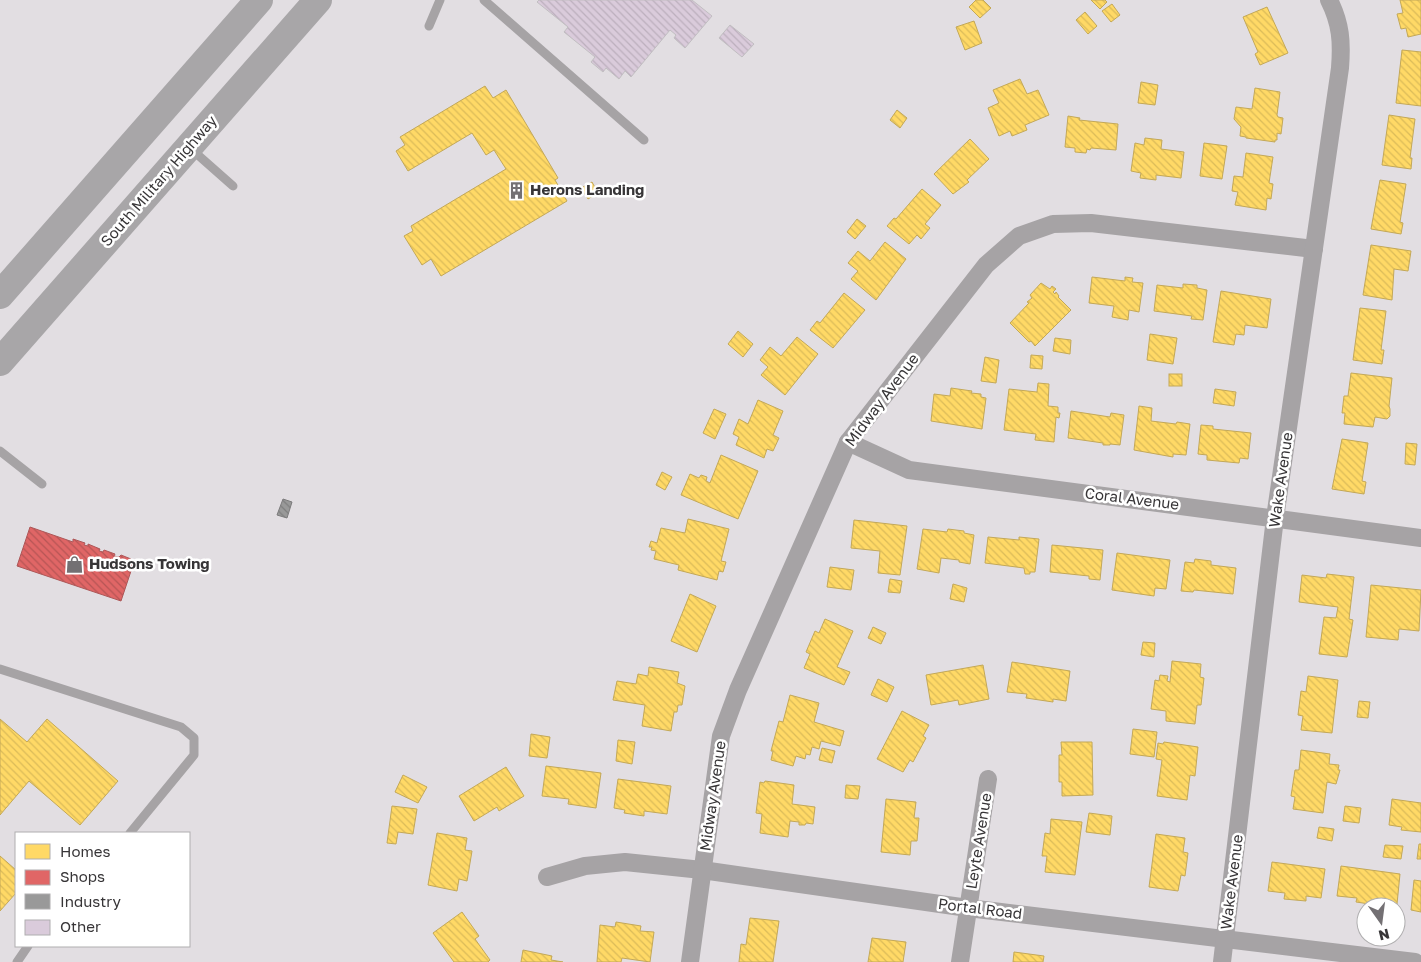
<svg xmlns="http://www.w3.org/2000/svg" width="1421" height="962" viewBox="0 0 1421 962" font-family="'Golos Text',sans-serif">
<style>
.homes{fill:url(#homes-back-hatch);stroke:#c3a858}
.shops{fill:url(#shops-back-hatch);stroke:#ad5758}
.industry{fill:url(#industry-back-hatch);stroke:#7c7b7c}
.building{fill:url(#building-back-hatch);stroke:#c1bec1}
.lines{fill:none;stroke-linecap:round;stroke-linejoin:round}
.lane{stroke:#a6a3a5;stroke-width:9}
.street{stroke:#a6a3a5;stroke-width:18}
.primary{stroke:#a8a6a8;stroke-width:28}
.labels{text-anchor:middle;stroke-width:5;stroke-linejoin:round;paint-order:stroke}
.street-label{font-size:15px;fill:#373537;stroke:#fff}
.poi-label{font-size:15px;font-weight:bold;fill:#373537;stroke:#fff;text-anchor:start}
</style>
<defs>
<pattern id="homes-back-hatch" width="6" height="6" patternUnits="userSpaceOnUse" patternTransform="scale(1.25)"><rect width="6" height="6" fill="#ffd966"/><path d="M-1 5l2 2M0 0l6 6M5-1l2 2" fill="none" stroke="#dbbb59"/></pattern>
<pattern id="shops-back-hatch" width="6" height="6" patternUnits="userSpaceOnUse" patternTransform="scale(1.25)"><rect width="6" height="6" fill="#e06666"/><path d="M-1 5l2 2M0 0l6 6M5-1l2 2" fill="none" stroke="#b65555"/></pattern>
<pattern id="industry-back-hatch" width="6" height="6" patternUnits="userSpaceOnUse" patternTransform="scale(1.25)"><rect width="6" height="6" fill="#999"/><path d="M-1 5l2 2M0 0l6 6M5-1l2 2" fill="none" stroke="#7e7e7e"/></pattern>
<pattern id="building-back-hatch" width="6" height="6" patternUnits="userSpaceOnUse" patternTransform="scale(1.25)"><rect width="6" height="6" fill="#dacbdb"/><path d="M-1 5l2 2M0 0l6 6M5-1l2 2" fill="none" stroke="#bcafbd"/></pattern>
</defs>
<rect width="100%" height="100%" fill="#e2dee2"/>
<g class="homes">
<path d="M976,0H983L991,8L980,18L969,7Z"/>
<path d="M1091,0H1105L1107,2L1100,9Z"/>
<path d="M1400,0H1421V34L1408,37L1406,28L1401,29L1397,14L1403,13Z"/>
<path d="M1112,4L1120,15L1111,22L1102,11Z"/>
<path d="M1267,7L1288,53L1260,65L1255,54L1258,52L1243,17Z"/>
<path d="M1085,12L1097,26L1088,34L1076,20Z"/>
<path d="M974,21L982,43L965,50L956,27Z"/>
<path d="M1402,50L1421,52V106L1396,103Z"/>
<path d="M1020,79L1027,94L1038,90L1049,115L1025,125L1027,130L1012,136L1010,131L999,136L988,108L999,103L993,90Z"/>
<path d="M1141,82L1158,85L1155,105L1138,103Z"/>
<path d="M485,86L493,98L506,90L558,178L555,180L567,201L441,276L431,259L422,265L404,236L413,231L411,226L506,169L494,150L486,155L472,133L408,171L396,151L405,145L400,137Z"/>
<path d="M1255,88L1280,92L1277,115L1278,117L1283,118L1281,134L1277,133V140H1275V142L1246,138V137L1240,136L1241,127L1234,119L1236,107L1252,109Z"/>
<path d="M897,110L907,118L900,128L890,120Z"/>
<path d="M1389,115L1415,119L1410,158H1412L1411,169L1382,165Z"/>
<path d="M1068,116L1080,118L1079,120L1118,124L1116,150L1091,148L1090,150L1087,149L1086,153L1075,152V148L1065,147Z"/>
<path d="M1145,138L1162,140L1161,149L1184,152L1181,178L1156,175V180L1140,178L1141,173L1131,171L1135,143L1144,145Z"/>
<path d="M970,139L989,159L967,180L969,182L953,194L934,174Z"/>
<path d="M1204,143L1227,146L1222,179L1200,176Z"/>
<path d="M1246,153L1273,157L1269,183L1273,184L1271,199L1267,198L1266,210L1235,205L1238,192L1232,191L1234,176L1243,177Z"/>
<path d="M1380,180L1406,184L1400,222L1403,223L1401,234L1371,229Z"/>
<path d="M592,182L598,193L588,199L581,188Z"/>
<path d="M922,189L941,205L925,224L930,228L921,239L917,235L909,244L887,226L894,218L896,219Z"/>
<path d="M857,219L866,226L855,239L847,232Z"/>
<path d="M885,242L906,259L876,300L851,279L858,271L848,263L858,251L870,261Z"/>
<path d="M1371,245L1411,251L1408,271L1394,269L1392,300L1363,295Z"/>
<path d="M1092,277L1125,281V277L1133,278L1132,282L1143,283L1139,312L1129,310L1128,320L1112,317L1114,306L1089,303Z"/>
<path d="M1041,283L1050,289L1052,286L1056,289L1053,292L1055,294L1056,292L1059,296L1058,297L1071,310L1035,346L1031,341L1029,342L1010,323L1029,303L1027,302L1032,298L1030,295Z"/>
<path d="M1183,284L1197,285V288L1207,290L1203,320L1191,319L1192,316L1154,311L1157,285L1183,288Z"/>
<path d="M1221,291L1271,299L1267,328L1245,325L1244,335L1236,334L1234,345L1213,342Z"/>
<path d="M844,293L865,310L833,348L810,330L817,321L820,323Z"/>
<path d="M1360,308L1386,311L1381,350H1384L1382,364L1353,360Z"/>
<path d="M738,331L753,344L743,357L728,344Z"/>
<path d="M1150,334L1177,338L1173,364L1147,360Z"/>
<path d="M797,337L818,354L785,395L761,375L768,367L760,360L770,347L781,356Z"/>
<path d="M1055,338L1071,340L1070,354L1053,351Z"/>
<path d="M1031,355L1043,356L1042,369L1030,368Z"/>
<path d="M985,357L999,360L996,383L981,381Z"/>
<path d="M1351,373L1392,378L1389,406L1390,409V416L1387,419L1375,417L1373,427L1344,424L1345,413H1342L1344,396H1348Z"/>
<rect x="1169" y="374" width="13" height="12"/>
<path d="M1038,383L1049,384L1048,406L1058,407V413H1060L1059,418L1056,417L1054,442L1035,440L1036,434L1004,430L1009,389L1037,392Z"/>
<path d="M951,388L972,391L971,393L981,394V397L986,398L982,429L931,421L934,394L950,396Z"/>
<path d="M1215,389L1236,392L1234,406L1213,403Z"/>
<path d="M758,400L783,411L773,435L779,438L773,451L767,449L764,458L736,445L739,437L733,434L739,419L748,424Z"/>
<path d="M1139,406L1152,408L1151,421L1176,424L1177,422L1190,424L1186,455L1173,454V457L1134,450Z"/>
<path d="M714,409L726,414L715,439L703,433Z"/>
<path d="M1071,411L1110,417L1111,413L1124,415L1120,445L1110,444V445H1103V443L1068,438Z"/>
<path d="M1201,425L1213,426V429L1251,433L1248,459L1240,458L1239,463L1207,460V455L1198,454Z"/>
<path d="M1342,439L1368,443L1362,481L1366,482L1364,494L1332,489Z"/>
<path d="M1406,443L1417,444L1415,465L1405,464Z"/>
<path d="M721,455L758,471L738,519L681,495L690,474L699,478L701,475L707,477L706,481L710,483Z"/>
<path d="M662,472L672,477L665,490L656,485Z"/>
<path d="M688,519L729,529L721,561L726,562L723,572L719,571L717,580L678,570L679,565L654,559L656,551L651,550L652,547H649L651,541L657,543L661,528L685,533Z"/>
<path d="M854,520L907,526L900,575L878,573L880,551L851,548Z"/>
<path d="M923,529L947,532L948,529L964,531V533L974,535L970,564L959,562V560L941,558L939,573L917,569Z"/>
<path d="M988,537L1019,540V537L1039,539L1035,572H1030V574H1025L1024,568L985,563Z"/>
<path d="M1052,545L1103,550L1100,580L1089,579V576L1050,572Z"/>
<path d="M1117,553L1170,560L1166,589L1155,588L1154,596L1112,590Z"/>
<path d="M1195,559L1211,561V565L1236,568L1233,594L1194,590L1193,592L1181,591L1185,562L1194,563Z"/>
<path d="M830,567L854,570L851,590L827,587Z"/>
<path d="M1327,574L1354,577L1349,619L1353,620L1347,657L1319,654L1324,617L1336,618L1338,607L1299,602L1302,575L1326,578Z"/>
<path d="M890,579L902,581L900,593L888,592Z"/>
<path d="M953,584L967,588L964,602L950,599Z"/>
<path d="M1371,585L1421,590L1419,631L1399,629L1398,640L1366,637Z"/>
<path d="M690,594L716,606L697,652L671,641Z"/>
<path d="M825,619L853,631L837,667L850,672L844,685L804,668L810,654L806,652L815,631L819,633Z"/>
<path d="M873,627L886,633L881,644L868,638Z"/>
<path d="M1143,642L1155,643L1154,657L1141,655Z"/>
<path d="M1172,661L1201,664L1200,677L1204,678L1201,705H1197L1195,724L1166,721V711L1151,709L1155,680L1159,681L1160,675L1168,676L1167,681L1170,682Z"/>
<path d="M1012,662L1070,671L1066,701L1053,699V702L1026,698L1027,694L1007,692Z"/>
<path d="M983,665L989,699L959,705L958,700L931,705L926,675Z"/>
<path d="M649,667L679,672L677,683L685,686L682,705H678L677,712H674L671,731L642,726L645,705L613,700L617,681L636,684L638,674L648,676Z"/>
<path d="M1308,676L1338,680L1332,733L1301,730L1303,716L1298,715L1301,691L1306,692Z"/>
<path d="M878,679L894,687L887,702L871,695Z"/>
<path d="M790,695L819,703L814,722L844,731L840,746L821,741L819,749L812,747L810,755L806,754L805,759L796,756L793,766L771,760L773,751H771L779,721L783,722Z"/>
<path d="M1359,701L1370,702L1368,718L1357,717Z"/>
<path d="M902,711L929,725L923,736L926,738L913,762L910,760L903,772L877,759Z"/>
<path d="M0,719L27,742L47,719L118,781L80,825L29,781L0,815Z"/>
<path d="M1133,729L1157,732L1154,757L1130,754Z"/>
<path d="M531,734L550,737L547,758L529,756Z"/>
<path d="M618,740L635,742L632,764L616,761Z"/>
<path d="M1061,742H1092L1093,795L1062,796V782H1059V755H1062Z"/>
<path d="M1164,742L1198,747L1195,776L1190,775L1187,800L1157,796L1162,760L1156,759L1158,743L1163,744Z"/>
<path d="M822,748L835,751L832,763L819,760Z"/>
<path d="M1301,750L1330,754L1329,764L1339,765L1338,770H1340L1336,784L1327,782L1323,813L1293,809L1295,797L1291,796L1295,770H1299Z"/>
<path d="M546,766L601,773L596,808L568,804L569,799L542,796Z"/>
<path d="M506,767L524,796L499,811L497,807L474,821L459,796Z"/>
<path d="M403,775L427,787L418,803L395,792Z"/>
<path d="M618,779L671,786L667,814L644,811V816L624,813L625,810L614,808Z"/>
<path d="M765,781L794,785L792,804L815,807L813,824L806,823L805,825H799V822L790,821L788,837L760,833L762,814L756,813L760,782L764,783Z"/>
<path d="M846,785L860,786L858,799L845,798Z"/>
<path d="M886,799L916,802L914,818H919L917,841H911L910,855L881,852Z"/>
<path d="M1392,799L1421,803V832L1401,830L1402,827L1389,825Z"/>
<path d="M392,806L417,809L413,834L398,832L396,844L387,843Z"/>
<path d="M1345,806L1361,808L1359,823L1343,821Z"/>
<path d="M1089,813L1112,816L1110,835L1086,832Z"/>
<path d="M1051,819L1082,822L1075,875L1045,872L1047,856H1042L1045,833L1050,834Z"/>
<path d="M1319,827L1334,829L1332,841L1317,838Z"/>
<path d="M437,833L467,838L465,850L472,851L467,881L459,879L457,891L428,885Z"/>
<path d="M1156,834L1185,838L1183,852L1188,853L1185,876L1181,875L1178,891L1149,887Z"/>
<path d="M1419,844H1421V859H1417Z"/>
<path d="M1385,845L1403,846L1401,859L1383,857Z"/>
<path d="M0,856L16,870V893L0,911Z"/>
<path d="M1272,862L1325,869L1321,898L1306,896V901L1284,899L1285,893L1268,891Z"/>
<path d="M1341,866L1400,874L1397,904L1384,902L1383,906L1356,902L1357,898L1337,896Z"/>
<path d="M1414,880L1421,881V912L1411,910Z"/>
<path d="M462,912L479,936L475,939L490,960L488,962H454L433,933Z"/>
<path d="M750,918L779,921L773,962H739L741,944L746,945Z"/>
<path d="M616,922L641,926L640,931L654,932L650,962L622,958L621,962H597L600,925L615,927Z"/>
<path d="M872,938L906,942L903,962H868Z"/>
<path d="M523,950L552,956L551,960L563,962H521Z"/>
<path d="M1014,952L1044,956L1043,962H1013Z"/>
</g>
<path class="shops" d="M30,527L73,542V539L85,543L84,545L88,546V544L100,549L99,551L103,552L104,550L115,554L114,556L119,557L121,555L131,559L130,561L134,562L121,601L17,566Z"/>
<path class="industry" d="M283,499L292,502L287,518L277,515Z"/>
<g class="building">
<path d="M539,0H692L712,16L685,48L674,38L676,35L670,30L631,77L625,71L619,79L606,68L603,72L591,62L595,57L564,32L568,27L537,2Z"/>
<path d="M730,25L754,44L742,57L719,38Z"/>
</g>
<g class="lines">
<g class="lane">
<path d="M484,0L644,140"/>
<path d="M429,26L440,0"/>
<path d="M190,148L233,186"/>
<path d="M0,451L42,484"/>
<path d="M0,669L181,727L194,738V755L130,833"/>
<path d="M17,962L28,946"/>
</g>
<g class="street">
<path d="M848,442L909,470L1421,538"/>
<path d="M547,877L585,866L625,862L702,870L968,908L1415,962"/>
<path d="M690,962L721,736L738,690L848,442L986,265L1019,236L1053,224L1091,223L1314,249"/>
<path d="M960,962L988,779"/>
<path d="M1222,962L1275,518L1340,68C1342,42 1341,24 1329,0"/>
</g>
<g class="primary">
<path d="M0,295L259,0"/>
<path d="M0,362L318,0"/>
</g>
</g>
<defs>
<symbol id="building-bare" viewBox="-9 -9 18 18"><path d="M-4-6H4V6H1V3H-1V6H-4ZM-2.5-4.3h1.7v1.8h-1.7ZM.8-4.3h1.7v1.8H.8ZM-2.5-1h1.7V.8h-1.7ZM.8-1h1.7V.8H.8Z" fill="#737073" stroke="#fff" stroke-width="2.5" paint-order="stroke"/></symbol>
<symbol id="shop-bare" viewBox="-9 -9 18 18"><path d="M-5-2.5h2.3a2.7 3.5 0 0 1 5.4 0H5L5.5 6h-11ZM-1.5-2.5h3a1.5 2.3 0 0 0-3 0Z" fill="#737073" stroke="#fff" stroke-width="2.5" paint-order="stroke"/></symbol>
</defs>
<g fill-rule="evenodd">
<use href="#building-bare" x="504" y="178" width="25" height="25"/>
<use href="#shop-bare" x="62" y="552" width="25" height="25"/>
</g>
<g class="labels">
<g class="street-label">
<text transform="translate(159 181) rotate(-49)" y="5">South Military Highway</text>
<text transform="translate(882 400) rotate(-53)" y="5">Midway Avenue</text>
<text transform="translate(1281 480) rotate(-82)" y="5">Wake Avenue</text>
<text transform="translate(1132 499) rotate(7)" y="5">Coral Avenue</text>
<text transform="translate(713 796) rotate(-82)" y="5">Midway Avenue</text>
<text transform="translate(979 841) rotate(-81)" y="5">Leyte Avenue</text>
<text transform="translate(1232 882) rotate(-83)" y="5">Wake Avenue</text>
<text transform="translate(980 909) rotate(7)" y="5">Portal Road</text>
</g>
<g class="poi-label">
<text x="530" y="195">Herons Landing</text>
<text x="89" y="569">Hudsons Towing</text>
</g>
</g>
<rect x="15" y="832" width="175" height="115" fill="#ffffff" stroke="#afaeaf"/>
<rect x="25" y="844" width="25" height="15" fill="#ffd966" stroke="#afaeaf"/>
<text x="60" y="857" font-size="15" fill="#373537">Homes</text>
<rect x="25" y="870" width="25" height="15" fill="#e06666" stroke="#afaeaf"/>
<text x="60" y="882" font-size="15" fill="#373537">Shops</text>
<rect x="25" y="894" width="25" height="15" fill="#999999" stroke="#afaeaf"/>
<text x="60" y="907" font-size="15" fill="#373537">Industry</text>
<rect x="25" y="920" width="25" height="15" fill="#dacbdb" stroke="#afaeaf"/>
<text x="60" y="932" font-size="15" fill="#373537">Other</text>
<g transform="translate(1381 922) rotate(166)"><circle r="24" fill="#ffffff" stroke="#afaeaf"/>
<path d="M0-4L9 19L0 12L-9 19Z" fill="#737073"/>
<text y="-8" font-size="14" font-weight="bold" text-anchor="middle" fill="#373537">N</text>
</g>
</svg>
